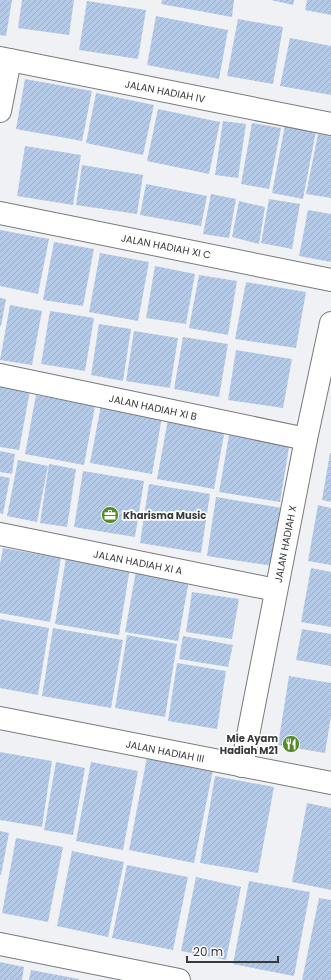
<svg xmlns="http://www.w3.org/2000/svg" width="331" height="980" viewBox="0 0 331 980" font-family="Poppins,sans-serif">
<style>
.building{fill:url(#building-hatch)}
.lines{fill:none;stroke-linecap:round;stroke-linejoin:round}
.minor-casing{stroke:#787a7c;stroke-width:24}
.minor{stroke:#fff;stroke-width:22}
.labels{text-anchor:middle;stroke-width:3.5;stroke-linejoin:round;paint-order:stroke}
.street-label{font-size:10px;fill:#38393a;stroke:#fefeff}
.poi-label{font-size:10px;font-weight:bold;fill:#38393a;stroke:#fefeff;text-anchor:start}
</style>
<defs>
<pattern id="building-hatch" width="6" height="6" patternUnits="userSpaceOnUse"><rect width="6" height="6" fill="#b5cae7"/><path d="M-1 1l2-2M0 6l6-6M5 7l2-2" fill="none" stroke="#9caec7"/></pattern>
</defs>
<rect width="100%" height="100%" fill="#eff1f4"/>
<g class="building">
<path d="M0,0H12L6,36L0,35Z"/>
<path d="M22,0H74L69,35L18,28Z"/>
<path d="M162,0H234L232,17L161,4Z"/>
<path d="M271,0H294L293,5Z"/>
<path d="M307,0H331V15L305,10Z"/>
<path d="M87,1L146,10L138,59L79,50Z"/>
<path d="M156,16L228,30L219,79L147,65Z"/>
<path d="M238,19L283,27L273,84L227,76Z"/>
<path d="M290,38L331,46V95L280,86Z"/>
<path d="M25,79L92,91L82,141L16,129Z"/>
<path d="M96,93L154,105L143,155L86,143Z"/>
<path d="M158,109L220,122L209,174L147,161Z"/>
<path d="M223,121L246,124L238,178L215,175Z"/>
<path d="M252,123L281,128L269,189L241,184Z"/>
<path d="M285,125L316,131L303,199L272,193Z"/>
<path d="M318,134L331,136V198L306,194Z"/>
<path d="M25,146L81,155L73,205L17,196Z"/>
<path d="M82,165L143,175L137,214L76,205Z"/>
<path d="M146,184L207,196L201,226L140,215Z"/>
<path d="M211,194L236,199L229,238L203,234Z"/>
<path d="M269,199L300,204L292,249L261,243Z"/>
<path d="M239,201L265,207L259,244L232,237Z"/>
<path d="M308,210L331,214V262L299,256Z"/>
<path d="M0,230L49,239L38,294L0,286Z"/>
<path d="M54,242L94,249L83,306L43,300Z"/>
<path d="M100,253L149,262L138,321L89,312Z"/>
<path d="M155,266L195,274L186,324L146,318Z"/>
<path d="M199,275L237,281L228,335L189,328Z"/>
<path d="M246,282L306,292L296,348L235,339Z"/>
<path d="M0,298L6,299L1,326H0Z"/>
<path d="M10,305L42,311L32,365L0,360Z"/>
<path d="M50,311L94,318L85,371L41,364Z"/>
<path d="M99,324L131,329L123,381L91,375Z"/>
<path d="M134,331L178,338L170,388L126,381Z"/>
<path d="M183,337L228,344L219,397L174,389Z"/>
<path d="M236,350L292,359L283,408L228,400Z"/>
<path d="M0,379L31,385L19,450L0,447Z"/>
<path d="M36,395L95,406L84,465L25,454Z"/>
<path d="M101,405L162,417L152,474L90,463Z"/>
<path d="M168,419L225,429L214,489L157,479Z"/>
<path d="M230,430L290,441L280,502L219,492Z"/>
<path d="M0,451L15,454L12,474L0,472Z"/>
<path d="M330,453H331V502L322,500Z"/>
<path d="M18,460L48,466L37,522L7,516Z"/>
<path d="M49,464L76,469L67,527L40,523Z"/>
<path d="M83,471L144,481L135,537L74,527Z"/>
<path d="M0,476L10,478L3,514L0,513Z"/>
<path d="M149,484L210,494L201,553L140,543Z"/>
<path d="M216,497L282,508L273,566L207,556Z"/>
<path d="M318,505L331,508V565L308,561Z"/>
<path d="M3,548L61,558L50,622L0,613V564Z"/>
<path d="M66,558L130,568L119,635L55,624Z"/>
<path d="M137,565L190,575L178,641L125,632Z"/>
<path d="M311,568L331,572V627L301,622Z"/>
<path d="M192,592L239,599L232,639L186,632Z"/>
<path d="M0,619L49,628L38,695L0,688Z"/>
<path d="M53,628L123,640L111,708L42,696Z"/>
<path d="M302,629L331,634V666L296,660Z"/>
<path d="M127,635L177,644L165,717L115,708Z"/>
<path d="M183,636L233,645L228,667L179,659Z"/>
<path d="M177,663L226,671L217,729L168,721Z"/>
<path d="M289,676L331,683V716L325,753L278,745Z"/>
<path d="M0,752L52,761L42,827L0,820Z"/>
<path d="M147,757L213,770L194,863L129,850Z"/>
<path d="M56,762L85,768L73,835L44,830Z"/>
<path d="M91,762L138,771L123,850L76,841Z"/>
<path d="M215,776L274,787L258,873L200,863Z"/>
<path d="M307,803L331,808V890L292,882Z"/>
<path d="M0,831L9,833L1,875H0Z"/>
<path d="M16,838L63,847L48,922L2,913Z"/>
<path d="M72,851L124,862L108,937L57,926Z"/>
<path d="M127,865L188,877L173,950L112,938Z"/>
<path d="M196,877L241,887L226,960L181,951Z"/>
<path d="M249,881L310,892L294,976L233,964Z"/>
<path d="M319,898L331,900V980H302Z"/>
<path d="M0,962L24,967L22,980H0Z"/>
<path d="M31,970L79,979V980H29Z"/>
</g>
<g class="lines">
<defs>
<g id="minor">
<path d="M0,58L331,124"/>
<path d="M0,111L10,60"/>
<path d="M0,213L331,280"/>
<path d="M0,375L306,439"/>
<path d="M0,534L276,590"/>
<path d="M0,718L331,783"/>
<path d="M242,766L306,439L331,323"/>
<path d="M0,944L179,980"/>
</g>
</defs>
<use href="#minor" class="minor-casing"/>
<use href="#minor" class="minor"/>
</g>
<defs>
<symbol id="office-disc" viewBox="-11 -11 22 22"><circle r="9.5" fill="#568c26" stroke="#fefeff"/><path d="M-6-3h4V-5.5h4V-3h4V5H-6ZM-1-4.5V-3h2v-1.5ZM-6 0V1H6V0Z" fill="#fff"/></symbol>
<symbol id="restaurant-disc" viewBox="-11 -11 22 22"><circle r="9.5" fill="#568c26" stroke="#fefeff"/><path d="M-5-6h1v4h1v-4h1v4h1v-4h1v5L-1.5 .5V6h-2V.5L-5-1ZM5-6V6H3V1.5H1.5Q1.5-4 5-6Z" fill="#fff"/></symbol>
</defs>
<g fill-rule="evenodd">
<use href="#office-disc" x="100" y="505" width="20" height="20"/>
<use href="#restaurant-disc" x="281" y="734" width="20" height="20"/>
</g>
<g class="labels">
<g class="street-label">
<text transform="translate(165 91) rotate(11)" y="4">JALAN HADIAH IV</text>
<text transform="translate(166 246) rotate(11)" y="4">JALAN HADIAH XI C</text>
<text transform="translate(153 407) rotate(12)" y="4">JALAN HADIAH XI B</text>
<text transform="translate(285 544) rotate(-79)" y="4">JALAN HADIAH X</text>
<text transform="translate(138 562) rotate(11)" y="4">JALAN HADIAH XI A</text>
<text transform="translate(165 751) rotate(11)" y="4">JALAN HADIAH III</text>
</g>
<g class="poi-label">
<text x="123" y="519">Kharisma Music</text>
<text x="278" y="742" text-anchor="end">Mie Ayam<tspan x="278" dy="12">Hadiah M21</tspan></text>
</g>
</g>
<path d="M187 956v6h91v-6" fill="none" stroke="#38393a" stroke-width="2"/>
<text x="193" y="956" font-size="12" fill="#38393a" stroke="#fefeff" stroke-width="3" paint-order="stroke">20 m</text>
</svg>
